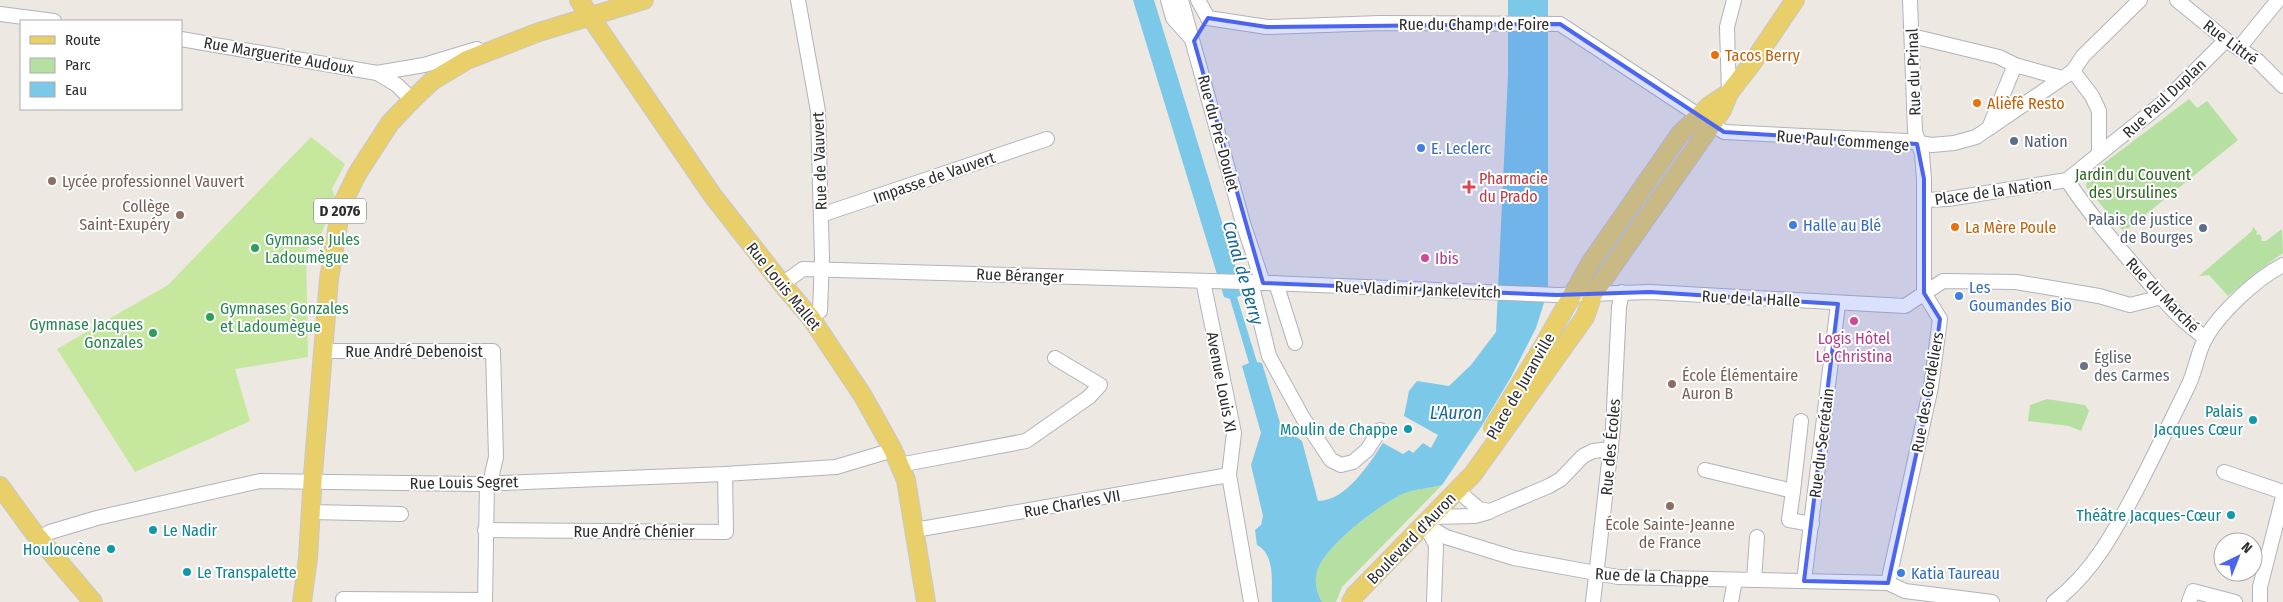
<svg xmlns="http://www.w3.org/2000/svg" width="2283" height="602" viewBox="0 0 2283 602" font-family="'Fira Sans Condensed',sans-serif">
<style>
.green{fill:#b5e0a1}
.pitch{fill:#c5e79e}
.water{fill:#7bc8e8}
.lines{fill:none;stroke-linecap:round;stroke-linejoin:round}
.minor-casing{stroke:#b1b2bc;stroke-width:16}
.major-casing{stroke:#c8c8c8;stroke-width:20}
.minor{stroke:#fff;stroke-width:14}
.major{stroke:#e9cf6a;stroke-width:18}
.marked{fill:#4c65ef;fill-opacity:0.2;stroke:#4c65ef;stroke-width:4;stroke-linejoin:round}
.food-dot{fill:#e8710a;stroke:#fff;stroke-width:2}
.service-dot{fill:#5c6f8a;stroke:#fff;stroke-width:2}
.shop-dot{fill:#3f7fe0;stroke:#fff;stroke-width:2}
.education-dot{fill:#8d6e63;stroke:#fff;stroke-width:2}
.health-dot{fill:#e0444e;stroke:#fff;stroke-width:2}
.leisure-dot{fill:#2e9e5b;stroke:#fff;stroke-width:2}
.hotel-dot{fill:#d1479c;stroke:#fff;stroke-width:2}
.worship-dot{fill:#6b7280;stroke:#fff;stroke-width:2}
.culture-dot{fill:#0f9aa8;stroke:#fff;stroke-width:2}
.labels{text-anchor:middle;stroke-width:4;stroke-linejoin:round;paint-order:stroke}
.shield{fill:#fff;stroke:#6c6c6c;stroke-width:1}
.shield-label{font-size:15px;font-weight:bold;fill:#2d2d2d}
.street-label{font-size:16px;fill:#2d2d2d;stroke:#fff}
.food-label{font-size:16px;fill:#c56008;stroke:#fff;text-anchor:start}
.service-label{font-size:16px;fill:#4e5e75;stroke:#fff;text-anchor:start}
.shop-label{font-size:16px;fill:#366cbe;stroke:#fff;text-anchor:start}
.park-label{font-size:16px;fill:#2c6720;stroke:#fff}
.health-label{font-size:16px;fill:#be3a42;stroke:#fff;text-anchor:start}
.education-label{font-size:16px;fill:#785e54;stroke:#fff;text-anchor:start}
.leisure-label{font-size:16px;fill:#27864d;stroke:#fff;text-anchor:start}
.hotel-label{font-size:16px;fill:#b23c85;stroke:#fff;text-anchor:start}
.worship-label{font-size:16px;fill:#5b616d;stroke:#fff;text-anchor:start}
.culture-label{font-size:16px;fill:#0d838f;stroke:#fff;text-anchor:end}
.water-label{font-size:18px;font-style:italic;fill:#166798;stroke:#fff}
</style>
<rect width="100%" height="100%" fill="#ede8e1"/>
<g class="green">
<path d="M2189,99L2197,108L2207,101L2238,140L2124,232L2086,187L2087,176Z"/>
<path d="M2253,227L2257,232L2256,235L2259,234L2262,238L2261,241H2266L2282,229L2283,253L2255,273L2228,296L2209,275L2199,276L2252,231Z"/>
<path d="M2047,399L2085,405L2089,411L2081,431L2069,426L2028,421L2030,405Z"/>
<path d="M1442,485L1342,587L1336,602H1322C1317,593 1314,582 1317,572C1323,547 1381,503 1405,493C1416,489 1430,488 1442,485Z"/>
</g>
<path class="pitch" d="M311,137L345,164L332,189L335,198L321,235L306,250L308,357L235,369L250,421L135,472L57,349L168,285Z"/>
<path class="water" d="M1133,0H1154L1244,294L1237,297L1257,362L1262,363L1281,426L1302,441L1318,501C1346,501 1369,464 1383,443L1403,454L1409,450L1413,453L1423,443L1431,448L1438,435L1404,416L1409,391L1417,381L1449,386L1471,365L1496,332L1508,75V0H1548V290L1536,328L1511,377L1481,427L1442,485C1430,488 1416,489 1405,493C1381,503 1323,547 1317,572C1314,582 1317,593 1322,602H1272C1271,583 1276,555 1257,545L1255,530L1261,525L1263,516L1251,465L1261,433L1242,366L1249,363L1230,299L1224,297Z"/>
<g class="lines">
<defs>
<g id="minor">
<path d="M798,0L818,111L822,258L820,311L811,318"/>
<path d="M1168,0L1173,18L1190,37"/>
<path d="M1181,0L1243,223L1263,283"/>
<path d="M1198,0L1208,18"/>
<path d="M2177,0L2226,40L2258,61L2283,86"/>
<path d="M0,14L54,21"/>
<path d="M1208,18L1267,27L1380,23L1560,24L1724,132L1907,141L1932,145L1954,143L1976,137L2073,71L2083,56L2140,0"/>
<path d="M1912,36L1999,57L2015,65L2062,78"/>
<path d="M181,39L377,73L424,65L477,49"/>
<path d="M2239,48L2278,0"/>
<path d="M2073,71L2092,96L2099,111V152"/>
<path d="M377,73L397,85L412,100"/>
<path d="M1729,93L1727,27L1734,0"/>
<path d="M1989,128L2015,65"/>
<path d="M2067,180C2088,212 2113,241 2138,270C2159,294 2179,321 2206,338"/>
<path d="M1925,200L1948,199L2067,180L2165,101L2226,40"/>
<path d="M821,215L1047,139"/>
<path d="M1203,281L1234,433L1229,475L1251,602"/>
<path d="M1251,282L1269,356L1303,418L1331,460L1341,465L1353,462L1367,450L1380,430"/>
<path d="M1276,283L1295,343"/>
<path d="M782,284L803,269L1244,282L1557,295L1650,292L1905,306L1943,281L2016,282L2099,296L2130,305L2162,297"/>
<path d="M322,351H493L496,457L490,483"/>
<path d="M899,465L1026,441L1089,397L1100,385L1055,358"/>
<path d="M1705,470L1793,491L1789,520L1812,524"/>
<path d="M2224,472L2283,492"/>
<path d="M1458,491L1479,509L1490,511L1549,486L1561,479L1583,456L1593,451L1611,449"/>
<path d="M1793,491L1801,421"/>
<path d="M311,512L401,514"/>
<path d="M1431,517L1475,516L1489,512"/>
<path d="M1424,524L1446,537L1514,558L1618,577L1888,583L1905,591L1992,602"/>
<path d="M1425,525L1436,545L1434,602"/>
<path d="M485,530L726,532L725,474"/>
<path d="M915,530L1229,475"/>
<path d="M39,538L50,532L97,518L260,481L476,484L725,474L836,467L893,450"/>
<path d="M1754,580L1757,537"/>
<path d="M1804,581L1838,304"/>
<path d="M1888,583L1931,387L1940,319L1924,293V179L1922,154L1915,131L1910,0"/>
<path d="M343,599L485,600"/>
<path d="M485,602L487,483"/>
<path d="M1593,602L1613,428L1619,307L1622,292"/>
<path d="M1731,602L1735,580"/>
<path d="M2054,602C2094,572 2117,527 2140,483C2157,450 2173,417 2189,384C2196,369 2198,351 2206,337C2221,312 2257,278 2283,265"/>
<path d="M2189,602L2193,591L2235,602"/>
<path d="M2260,602V587L2283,497"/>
</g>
<g id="major">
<path d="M579,0L713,196L782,284L811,318L863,396L893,450L906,480L926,602"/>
<path d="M1493,428L1541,350L1591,262L1680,134L1709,106L1729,93L1753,62L1795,0"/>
<path d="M0,486L32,530L93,602"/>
<path d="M302,602L308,558L313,474L329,279L341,207L357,174L390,123L412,100L432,81L467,60L539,32L644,0"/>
<path d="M1351,602L1355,595L1473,474L1585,317L1593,294L1722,110L1729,93"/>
</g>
</defs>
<use href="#minor" class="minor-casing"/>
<use href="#major" class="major-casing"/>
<use href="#minor" class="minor"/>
<use href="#major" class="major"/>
</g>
<path class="marked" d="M1208,18L1267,27L1560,24L1724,132L1917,144L1924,179V293L1940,319L1931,387L1888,583L1804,581L1838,304L1650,292L1557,295L1263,283L1194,41Z"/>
<g class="food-dot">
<circle cx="1715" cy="55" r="5"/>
<circle cx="1977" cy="103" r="5"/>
<circle cx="1955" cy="227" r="5"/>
</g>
<g class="service-dot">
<circle cx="2014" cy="141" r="5"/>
<circle cx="2203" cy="228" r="5"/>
</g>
<g class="shop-dot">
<circle cx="1421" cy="148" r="5"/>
<circle cx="1793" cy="225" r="5"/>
<circle cx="1959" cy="296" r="5"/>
<circle cx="1901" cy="573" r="5"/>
</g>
<g class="education-dot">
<circle cx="52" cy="181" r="5"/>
<circle cx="180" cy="215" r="5"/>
<circle cx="1672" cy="384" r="5"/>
<circle cx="1670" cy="506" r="5"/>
</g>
<path class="health-dot" d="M1466.5 179.5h5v5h5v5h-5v5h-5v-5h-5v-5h5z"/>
<g class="leisure-dot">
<circle cx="255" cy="248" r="5"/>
<circle cx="210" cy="317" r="5"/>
<circle cx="153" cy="333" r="5"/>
</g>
<g class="hotel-dot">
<circle cx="1425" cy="258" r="5"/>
<circle cx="1854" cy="321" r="5"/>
</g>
<circle class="worship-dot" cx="2084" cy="366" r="5"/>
<g class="culture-dot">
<circle cx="2253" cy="420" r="5"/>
<circle cx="1408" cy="429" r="5"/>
<circle cx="2231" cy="515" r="5"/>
<circle cx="153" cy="530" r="5"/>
<circle cx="111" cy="549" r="5"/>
<circle cx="187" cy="572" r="5"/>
</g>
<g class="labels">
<rect class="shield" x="314" y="198.5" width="52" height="25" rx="4"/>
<g class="shield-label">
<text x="340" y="216">D 2076</text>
</g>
<g class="street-label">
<text x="1474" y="30">Rue du Champ de Foire</text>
<text transform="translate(2231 42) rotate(37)" y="6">Rue Littré</text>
<text transform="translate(279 55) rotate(10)" y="6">Rue Marguerite Audoux</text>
<text transform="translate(1913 72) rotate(-92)" y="6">Rue du Prinal</text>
<text transform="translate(2164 98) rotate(-43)" y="6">Rue Paul Duplan</text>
<text transform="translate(1219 133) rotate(75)" y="6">Rue du Pré-Doulet</text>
<text transform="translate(1843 140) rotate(4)" y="6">Rue Paul Commenge</text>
<text transform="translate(819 161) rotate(-92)" y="6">Rue de Vauvert</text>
<text transform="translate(934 177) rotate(-19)" y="6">Impasse de Vauvert</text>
<text transform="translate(1993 191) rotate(-8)" y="6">Place de la Nation</text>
<text transform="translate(1020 275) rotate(2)" y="6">Rue Béranger</text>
<text transform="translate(784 286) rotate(51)" y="6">Rue Louis Mallet</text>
<text transform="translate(1418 289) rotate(2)" y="6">Rue Vladimir Jankelevitch</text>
<text transform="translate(2163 295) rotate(46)" y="6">Rue du Marché</text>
<text transform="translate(1751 298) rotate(3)" y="6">Rue de la Halle</text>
<text x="414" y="357">Rue André Debenoist</text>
<text transform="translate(1222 382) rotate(79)" y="6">Avenue Louis XI</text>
<text transform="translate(1520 386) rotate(-60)" y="6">Place de Juranville</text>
<text transform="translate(1927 392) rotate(-80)" y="6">Rue des Cordeliers</text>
<text transform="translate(1821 443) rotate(-83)" y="6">Rue du Secrétain</text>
<text transform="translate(1610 447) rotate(-85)" y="6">Rue des Écoles</text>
<text transform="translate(464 482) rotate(-1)" y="6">Rue Louis Segret</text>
<text transform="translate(1072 503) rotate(-10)" y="6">Rue Charles VII</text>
<text x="634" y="537">Rue André Chénier</text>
<text transform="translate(1411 538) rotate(-46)" y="6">Boulevard d'Auron</text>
<text transform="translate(1652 576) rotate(3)" y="6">Rue de la Chappe</text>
</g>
<g class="food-label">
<text x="1725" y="61">Tacos Berry</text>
<text x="1987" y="109">Alièfê Resto</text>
<text x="1965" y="233">La Mère Poule</text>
</g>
<g class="service-label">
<text x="2024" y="147">Nation</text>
<text x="2193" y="225" text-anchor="end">Palais de justice<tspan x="2193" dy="18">de Bourges</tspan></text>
</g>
<g class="shop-label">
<text x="1431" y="154">E. Leclerc</text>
<text x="1803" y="231">Halle au Blé</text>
<text x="1969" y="293">Les<tspan x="1969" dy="18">Goumandes Bio</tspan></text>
<text x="1911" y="579">Katia Taureau</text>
</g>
<g class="park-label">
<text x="2133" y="180">Jardin du Couvent<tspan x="2133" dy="18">des Ursulines</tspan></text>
</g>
<g class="health-label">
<text x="1479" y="184">Pharmacie<tspan x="1479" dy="18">du Prado</tspan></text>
</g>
<g class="education-label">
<text x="62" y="187">Lycée professionnel Vauvert</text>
<text x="170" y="212" text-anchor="end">Collège<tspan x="170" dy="18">Saint-Exupéry</tspan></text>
<text x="1682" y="381">École Élémentaire<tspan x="1682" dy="18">Auron B</tspan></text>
<text x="1670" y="530" text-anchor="middle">École Sainte-Jeanne<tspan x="1670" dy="18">de France</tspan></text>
</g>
<g class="leisure-label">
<text x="265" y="245">Gymnase Jules<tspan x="265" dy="18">Ladoumègue</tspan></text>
<text x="220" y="314">Gymnases Gonzales<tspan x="220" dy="18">et Ladoumègue</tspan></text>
<text x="143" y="330" text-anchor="end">Gymnase Jacques<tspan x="143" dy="18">Gonzales</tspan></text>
</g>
<g class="hotel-label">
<text x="1435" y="264">Ibis</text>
<text x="1854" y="344" text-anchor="middle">Logis Hôtel<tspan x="1854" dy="18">Le Christina</tspan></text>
</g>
<g class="worship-label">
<text x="2094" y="363">Église<tspan x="2094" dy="18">des Carmes</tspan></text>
</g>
<g class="culture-label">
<text x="2243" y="417">Palais<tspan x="2243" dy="18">Jacques Cœur</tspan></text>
<text x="1398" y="435">Moulin de Chappe</text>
<text x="2221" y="521">Théâtre Jacques-Cœur</text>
<text x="163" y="536" text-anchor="start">Le Nadir</text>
<text x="101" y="555">Houloucène</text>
<text x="197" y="578" text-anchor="start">Le Transpalette</text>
</g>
<g class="water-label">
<text transform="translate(1243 273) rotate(74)" y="6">Canal de Berry</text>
<text x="1456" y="419">L'Auron</text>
</g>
</g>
<rect x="20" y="20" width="162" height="90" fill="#ffffff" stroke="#ababab"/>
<rect x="30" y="36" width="25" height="8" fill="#e9cf6a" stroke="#ababab"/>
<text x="65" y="45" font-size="15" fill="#2d2d2d">Route</text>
<rect x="30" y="58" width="25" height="15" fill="#b5e0a1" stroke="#ababab"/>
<text x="65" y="70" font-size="15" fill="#2d2d2d">Parc</text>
<rect x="30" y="82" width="25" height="15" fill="#7bc8e8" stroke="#ababab"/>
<text x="65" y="95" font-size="15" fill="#2d2d2d">Eau</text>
<g transform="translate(2238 557) rotate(43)"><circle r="24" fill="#ffffff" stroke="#ababab"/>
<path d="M0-4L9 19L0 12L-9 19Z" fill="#4c65ef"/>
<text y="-8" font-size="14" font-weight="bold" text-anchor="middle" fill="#2d2d2d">N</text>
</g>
</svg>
